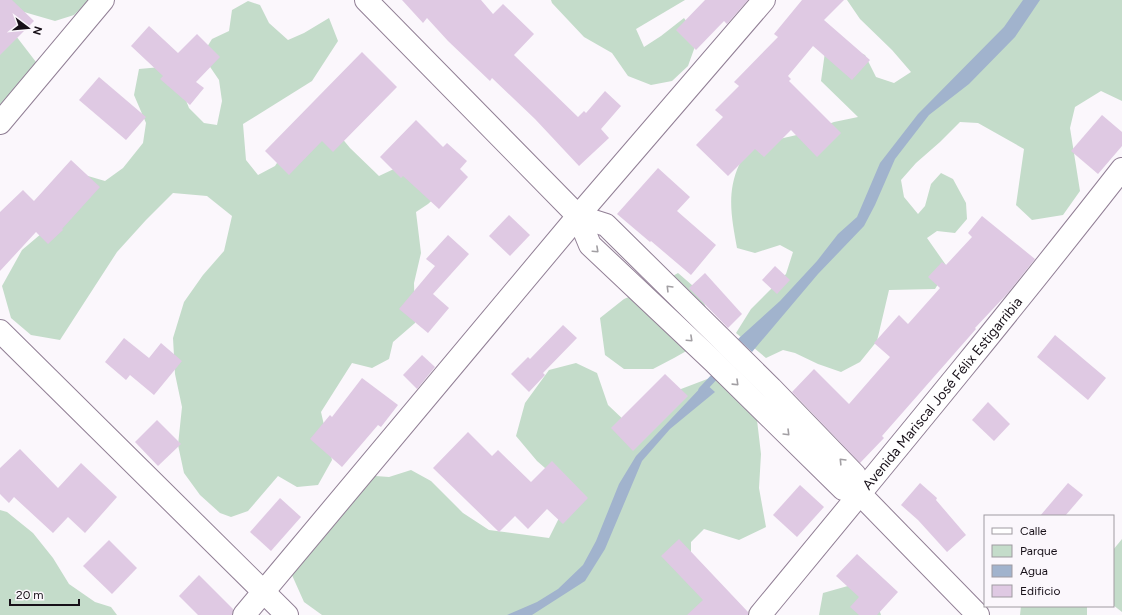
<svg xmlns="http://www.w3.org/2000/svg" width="1122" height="615" viewBox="0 0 1122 615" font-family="Figtree,sans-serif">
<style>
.green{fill:#c4dcca}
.water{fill:#a1b3cd}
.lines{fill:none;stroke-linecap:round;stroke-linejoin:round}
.stream{stroke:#a1b3cd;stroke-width:7}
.building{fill:#dfc9e3}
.minor-casing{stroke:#917f95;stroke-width:24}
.secondary-casing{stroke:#917f95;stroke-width:24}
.minor{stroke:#fff;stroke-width:22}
.secondary{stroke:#fff;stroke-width:22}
.oneway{stroke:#a29fa3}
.labels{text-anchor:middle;stroke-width:3;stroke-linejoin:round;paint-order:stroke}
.street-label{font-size:14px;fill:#171018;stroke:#fbf7fc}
</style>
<rect width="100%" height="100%" fill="#fbf7fc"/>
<g class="green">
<path d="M4,0H90L74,15L55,21L24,12Z"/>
<path d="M551,0H685L636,29L644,47L661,36L684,18L698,38L688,66L672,81L651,85L628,76L612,53L584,37L552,3Z"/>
<path d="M847,0H1122V101L1101,91L1075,107L1070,128L1080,191L1063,215L1032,220L1016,205L1024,149L978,123L960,122L940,142L916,163L901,180L904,197L918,214L925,206L931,184L941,173L953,179L966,203L967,219L955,233L937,231L927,238L948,268L935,289L889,290L877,341L860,362L841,372L818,364L795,353L783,350L766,358L736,333L751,309L786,274L793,252L780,245L755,253L737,248C732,219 726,194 739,165C742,158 749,151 753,145L801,134L834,122L858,117L821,81L825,52L843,45L865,55L876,77L894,83L911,72L892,50L860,19Z"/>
<path d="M248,1L260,5L269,23L288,40L304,33L329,18L338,41L312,81L243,124L246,160L258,175L275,166L299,129L331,125L350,148L379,176L396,168L439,194L428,204L416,212L421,253L414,283L415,323L393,342L389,359L372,368L352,363L321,412L332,460L318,485L297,487L278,476L248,511L231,517L220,513L200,495L184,473L178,445L182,407L175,374L173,338L184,302L203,275L224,251L232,216L207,196L173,193L146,220L117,252L60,340L31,335L11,318L2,286L22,250L48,228L62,176H88L105,181L123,168L143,143L146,123L134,95L139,69L161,67L179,83L189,108L204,123L217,125L222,101L219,80L202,55L212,39L229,31L232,10Z"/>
<path d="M0,23L16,36L36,62L15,106L0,119Z"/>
<path d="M678,273L700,292L711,321L697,345L674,358L653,369H624L605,355L600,318L624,299L657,285Z"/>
<path d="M576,363L597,373L608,405L626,422L681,389L723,373L755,403L761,454L759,488L766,527L739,540L704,529L691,542V554L708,615H322L304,602L283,555L362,475L389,477L411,470L431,481L463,513L489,530L549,538L562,512L561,482L537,461L516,436L525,403L549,370Z"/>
<path d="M0,510L7,512L33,533L53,558L69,584L95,602L111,607L117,615H0Z"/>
<path d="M1122,539V612L1113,605V550Z"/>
<path d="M869,580L881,615H819L823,593Z"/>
<path d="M1021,606H1087V615H1020Z"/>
</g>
<g class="water">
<path d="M1023,0H1040L1015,37L969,84L929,115L895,159L875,205L864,226L818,274L752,352L738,339L780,301L817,261L838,234L857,217L880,163L918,114L1004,27Z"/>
<path d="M705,383L715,392L670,429L642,461L605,549L585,581L532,615H507L537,602L558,589L583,565L596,541L619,484L636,456Z"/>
</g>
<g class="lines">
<path class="stream" d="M702,390L719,372"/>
</g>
<g class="building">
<path d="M0,0H12L34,21L0,55Z"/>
<path d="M402,0H481L493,14L503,4L534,34L514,55L578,117L584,111L586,113L605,91L621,106L601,129L609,138L579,166L535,119L492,78L490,81L448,41L427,18L423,23Z"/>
<path d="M705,0H748L727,24L724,21L696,50L676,30Z"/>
<path d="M802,0H844L824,20L870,60L852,80L813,46L788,76L791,79L789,81L841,133L817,157L791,130L764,157L755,149L728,176L696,145L723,117L715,110L739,86L734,82L778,37L774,34Z"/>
<path d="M149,26L178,53L197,34L220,57L196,82L204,88L190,105L160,79L163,76L131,46Z"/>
<path d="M362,52L397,87L333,152L322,141L289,175L265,151Z"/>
<path d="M99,77L146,117L126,140L79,100Z"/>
<path d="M1102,115L1122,132V146L1098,174L1071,151Z"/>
<path d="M416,120L443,147L447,143L467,161L460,169L468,177L439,209L403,176L401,178L380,157Z"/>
<path d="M71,160L100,187L62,229L63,230L48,244L36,232L0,271V212L23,190L34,201Z"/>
<path d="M658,168L690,197L677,211L716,245L691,275L651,241L650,242L617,214Z"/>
<path d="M509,215L530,235L510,256L489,236Z"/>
<path d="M982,216L1035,259L1007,294L975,328L976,329L882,436L884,438L860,463L792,392L814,369L849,404L890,357L874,343L899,315L908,324L940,288L928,277L942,262L946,265L972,237L968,233Z"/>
<path d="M448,235L469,254L433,294L449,308L428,333L399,309L435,266L426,259Z"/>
<path d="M775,266L790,280L777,294L762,280Z"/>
<path d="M705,273L742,314L728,328L689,288Z"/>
<path d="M563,325L577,338L543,373L545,375L529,392L511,374L528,357L530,359Z"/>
<path d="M1055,335L1106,378L1088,400L1037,357Z"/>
<path d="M124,338L149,358L161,343L182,361L154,395L130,375L126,380L105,362Z"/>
<path d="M422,355L435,367L417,389L403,375Z"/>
<path d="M665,374L688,396L633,451L611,428Z"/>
<path d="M362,378L398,405L381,427L378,425L342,467L310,439L330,415L332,417Z"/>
<path d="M988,402L1010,424L994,441L972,420Z"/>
<path d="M157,420L181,444L158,466L135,442Z"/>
<path d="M468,432L492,456L498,450L531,482L552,461L588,498L563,524L547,509L528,529L515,516L499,532L433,468Z"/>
<path d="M20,449L58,488L81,463L117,497L85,533L68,517L53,533L14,497L9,503L0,494V468Z"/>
<path d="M920,483L937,498L936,500L966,535L947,552L918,520L901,505Z"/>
<path d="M1068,483L1083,495L1065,516H1040Z"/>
<path d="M800,485L824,507L797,537L773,515Z"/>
<path d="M280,498L301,517L271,551L250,532Z"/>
<path d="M679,539L748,612V615H687L703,600L661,556Z"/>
<path d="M109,540L137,568L112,594L83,566Z"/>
<path d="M857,554L898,592L877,615H859L850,607L859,597L836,576Z"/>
<path d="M199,575L233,609L232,615H198L179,596Z"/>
</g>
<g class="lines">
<defs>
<g id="minor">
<path d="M366,0L578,216L590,245L713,361L843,489L860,494L978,615"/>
<path d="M0,123L103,0"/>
<path d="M578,216L606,225L771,388L855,475L860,494"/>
<path d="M0,331L287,615"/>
<path d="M244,615L578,216L764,0"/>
</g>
<g id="secondary">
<path id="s1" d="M760,615C882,467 1004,320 1122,169"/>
</g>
</defs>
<use href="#minor" class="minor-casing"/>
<use href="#secondary" class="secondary-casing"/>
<use href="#minor" class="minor"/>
<use href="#secondary" class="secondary"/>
</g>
<defs><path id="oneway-chevron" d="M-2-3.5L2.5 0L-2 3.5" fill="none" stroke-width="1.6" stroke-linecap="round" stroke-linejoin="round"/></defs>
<g class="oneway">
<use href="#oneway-chevron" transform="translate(596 250) rotate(43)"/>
<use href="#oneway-chevron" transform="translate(669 288) rotate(-135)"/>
<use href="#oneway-chevron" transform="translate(690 339) rotate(43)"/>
<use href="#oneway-chevron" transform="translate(736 383) rotate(44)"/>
<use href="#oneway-chevron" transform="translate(787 433) rotate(45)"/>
<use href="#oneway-chevron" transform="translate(842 461) rotate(-134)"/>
</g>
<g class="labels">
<g class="street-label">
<text dy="5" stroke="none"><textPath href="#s1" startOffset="287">Avenida Mariscal José Félix Estigarribia</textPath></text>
</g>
</g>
<rect x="984" y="515" width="130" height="92" fill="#fbf7fc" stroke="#a09ba1"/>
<rect x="992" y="528" width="20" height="6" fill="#ffffff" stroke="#a09ba1"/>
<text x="1020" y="535" font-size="12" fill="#171018">Calle</text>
<rect x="992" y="545" width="20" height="12" fill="#c4dcca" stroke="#a09ba1"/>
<text x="1020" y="555" font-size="12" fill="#171018">Parque</text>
<rect x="992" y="565" width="20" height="12" fill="#a1b3cd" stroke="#a09ba1"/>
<text x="1020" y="575" font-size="12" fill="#171018">Agua</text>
<rect x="992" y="585" width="20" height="12" fill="#dfc9e3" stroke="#a09ba1"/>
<text x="1020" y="595" font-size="12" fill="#171018">Edificio</text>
<g transform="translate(28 28) rotate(106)" stroke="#fbf7fc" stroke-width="3" paint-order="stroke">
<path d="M0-3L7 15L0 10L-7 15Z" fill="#171018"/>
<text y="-6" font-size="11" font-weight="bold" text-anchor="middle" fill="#171018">N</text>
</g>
<path d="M10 599v6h69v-6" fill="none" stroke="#171018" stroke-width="2"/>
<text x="16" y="599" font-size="12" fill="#171018" stroke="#fbf7fc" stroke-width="3" paint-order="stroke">20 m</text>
</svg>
